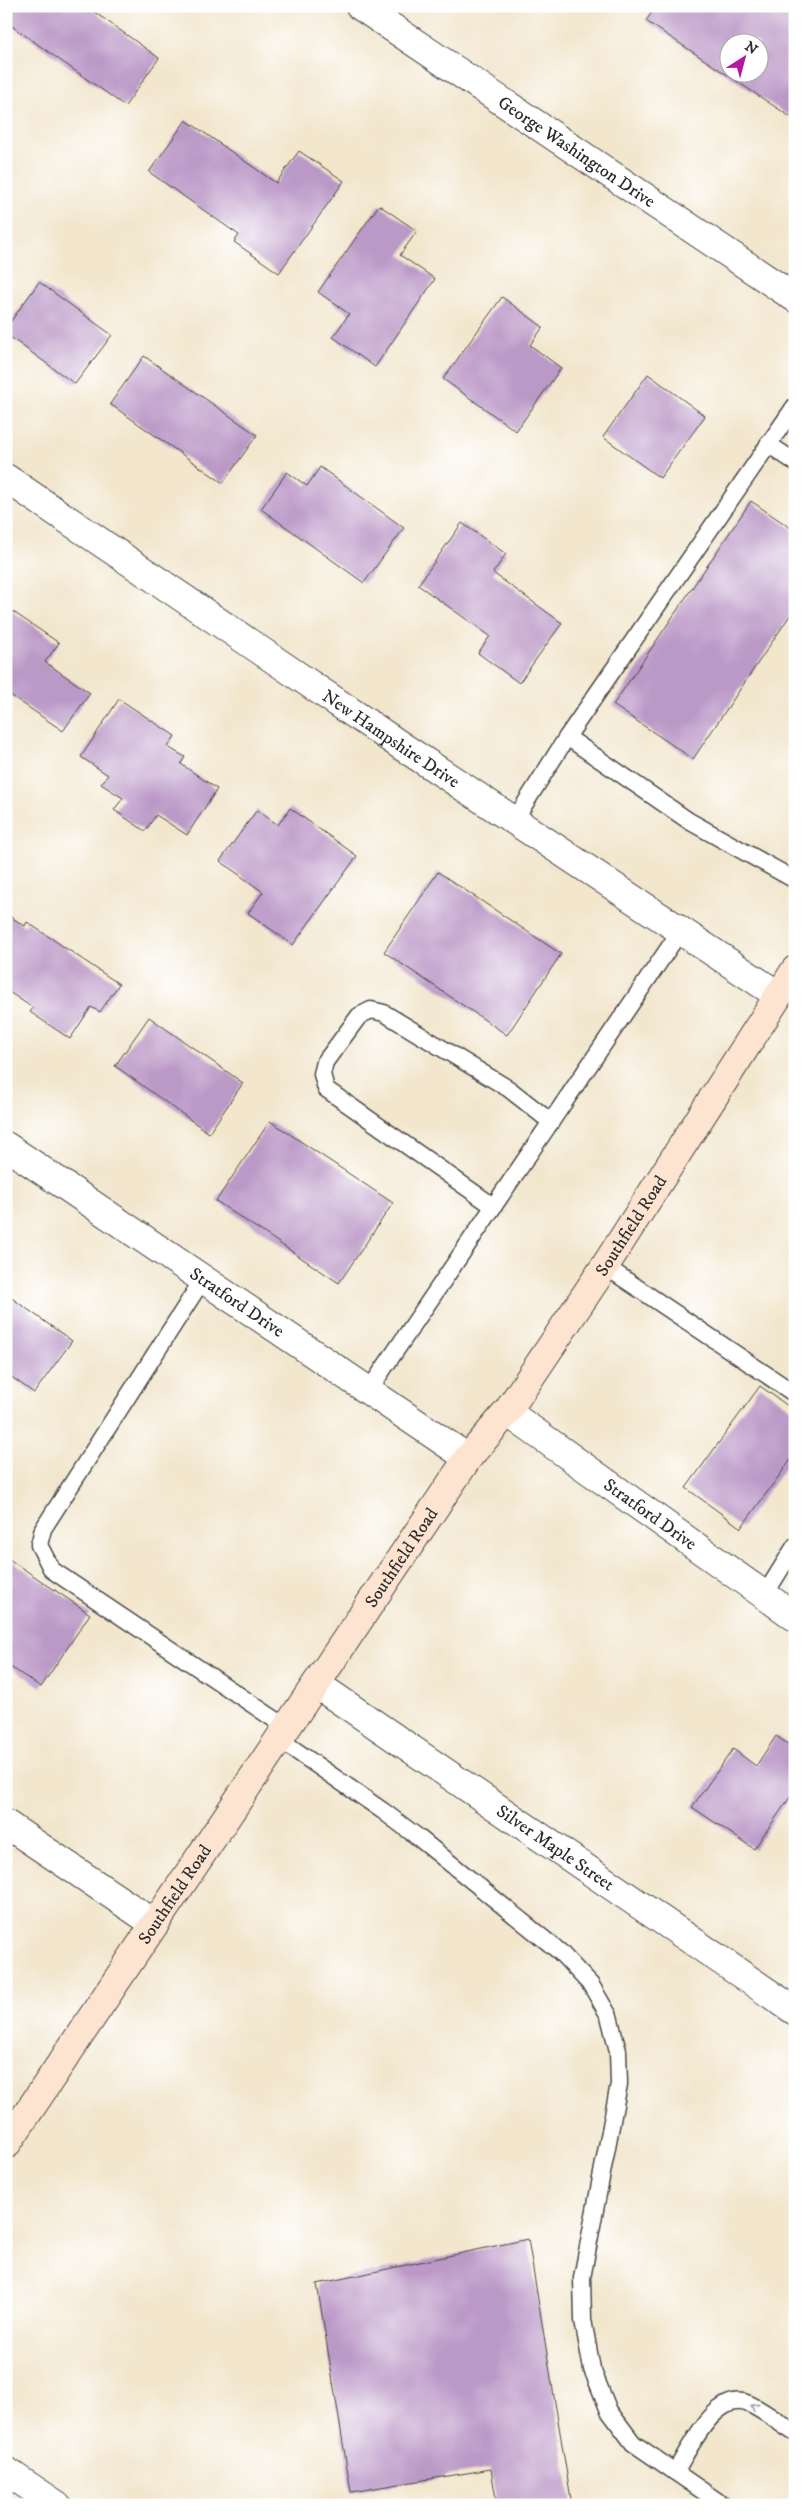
<svg xmlns="http://www.w3.org/2000/svg" width="801" height="2511" viewBox="0 0 801 2511" font-family="'IM FELL DW Pica',serif">
<style>
.building{fill:#bb99c7;fill-rule:evenodd}
.lines{fill:none;stroke-linecap:round;stroke-linejoin:round}
.service-casing{stroke:#494743;stroke-width:19}
.minor-casing{stroke:#494743;stroke-width:30}
.secondary-casing{stroke:#494743;stroke-width:30}
.service{stroke:#fff;stroke-width:16}
.minor{stroke:#fff;stroke-width:28}
.secondary{stroke:#fde4d1;stroke-width:28}
.oneway{stroke:#a0a0a0}
.labels{text-anchor:middle;stroke-width:4;stroke-linejoin:round;paint-order:stroke}
.street-label{font-size:18px;fill:#2b2b2b;stroke:#fff}
</style>
<rect width="100%" height="100%" fill="#fff"/>
<filter id="ink" filterUnits="userSpaceOnUse"><feTurbulence type="fractalNoise" baseFrequency=".02" numOctaves="2"/><feDisplacementMap in="SourceGraphic" scale="10" xChannelSelector="R" yChannelSelector="G"/><feConvolveMatrix kernelMatrix="1 2 1 2 8 2 1 2 1" color-interpolation-filters="sRGB"/></filter>
<filter id="wash" filterUnits="userSpaceOnUse"><feTurbulence type="fractalNoise" baseFrequency=".0096" numOctaves="4" result="noise"/><feDisplacementMap in="SourceGraphic" scale="20" xChannelSelector="R" yChannelSelector="G"/><feGaussianBlur stdDeviation="1.12" result="paint"/><feColorMatrix in="noise" values="0 0 0 0 0 0 0 0 0 0 0 0 0 0 0 0 0 1.4 0 .05"/><feComposite in="paint" operator="in"/></filter>
<g filter="url(#wash)">
<rect width="100%" height="100%" fill="#f2e6cd"/>
<g id="blocks">
<g class="building">
<path d="M12,6H86L159,58L125,106L6,22V15Z"/>
<path d="M656,6H795V120L646,21ZM728,42H758V72H728Z"/>
<path d="M186,120L276,183L299,151L344,181L279,273L234,242L239,235L149,172Z"/>
<path d="M379,205L417,231L400,255L435,279L375,367L333,337L349,314L318,292Z"/>
<path d="M39,282L112,335L75,384L6,334V328Z"/>
<path d="M502,297L543,327L530,345L561,368L516,431L443,379Z"/>
<path d="M144,356L257,435L223,483L110,404Z"/>
<path d="M648,374L705,416L660,478L603,437Z"/>
<path d="M320,467L404,528L364,583L261,509L287,472L307,486Z"/>
<path d="M751,501L795,531V608L693,759L613,705Z"/>
<path d="M462,523L506,554L493,573L562,623L519,683L478,653L490,636L418,585Z"/>
<path d="M6,607L59,643L45,662L90,693L63,731L6,692Z"/>
<path d="M119,699L175,736L168,747L185,757L181,764L217,789L187,835L156,815L145,831L114,810L123,798L101,784L108,775L81,757Z"/>
<path d="M290,808L357,856L293,945L248,913L263,892L220,861L257,810L278,825Z"/>
<path d="M438,872L561,954L507,1035L384,952Z"/>
<path d="M6,914L25,926L27,922L119,984L100,1012L91,1007L70,1039L30,1012L33,1008L6,990Z"/>
<path d="M149,1017L243,1083L209,1133L115,1066Z"/>
<path d="M270,1121L393,1203L339,1283L216,1201Z"/>
<path d="M6,1294L72,1341L34,1393L6,1373Z"/>
<path d="M760,1386L795,1411V1454L741,1528L686,1488Z"/>
<path d="M6,1557L90,1614L41,1687L6,1664Z"/>
<path d="M776,1736L795,1749V1790L754,1849L692,1807L733,1749L756,1766Z"/>
<path d="M528,2239L572,2505H497L491,2469L351,2492L317,2284Z"/>
</g>
</g>
</g>
<g filter="url(#ink)">
<use href="#blocks" fill-opacity="0" stroke="#494743" stroke-width="1"/>
<g class="lines">
<defs>
<g id="service">
<path d="M768,444L795,462"/>
<path d="M567,737L689,821L795,880"/>
<path d="M514,821L567,737L795,406"/>
<path d="M493,1206L326,1089L322,1074L325,1062L359,1016L371,1010L384,1013L509,1089L551,1122"/>
<path d="M605,1266L795,1394"/>
<path d="M203,1279L43,1529L39,1545L52,1570L286,1727"/>
<path d="M369,1390L681,930"/>
<path d="M764,1596L795,1546"/>
<path d="M279,1739L383,1811L419,1838L560,1952L591,1985L609,2016L618,2051L619,2084L582,2278L583,2320L592,2369L609,2411L633,2443L723,2505"/>
<path d="M675,2472C689,2450 716,2389 749,2404C765,2411 780,2424 795,2433"/>
</g>
<g id="minor">
<path id="s1" d="M360,6L795,298"/>
<path id="s2" d="M6,478L400,745L778,995"/>
<path id="s3" d="M6,1146L468,1458"/>
<path id="s4" d="M507,1412L795,1617"/>
<path id="s5" d="M316,1684L795,2011"/>
<path d="M6,1824L155,1924"/>
<path d="M6,2471L57,2505"/>
</g>
<g id="secondary">
<path id="s6" d="M6,2145L468,1458L507,1412L605,1266L795,970"/>
</g>
</defs>
<use href="#service" class="service-casing"/>
<use href="#minor" class="minor-casing"/>
<use href="#secondary" class="secondary-casing"/>
<use href="#service" class="service"/>
<use href="#minor" class="minor"/>
<use href="#secondary" class="secondary"/>
</g>
<defs><path id="oneway-chevron" d="M-2-3.5L2.5 0L-2 3.5" fill="none" stroke-width="1.6" stroke-linecap="round" stroke-linejoin="round" transform="scale(1.25)"/></defs>
<use class="oneway" href="#oneway-chevron" transform="translate(754 2407) rotate(-149)"/>
</g>
<g class="labels">
<g class="street-label">
<text dy="6" stroke="none"><textPath href="#s1" startOffset="261">George Washington Drive</textPath></text>
<text dy="6" stroke="none"><textPath href="#s2" startOffset="465">New Hampshire Drive</textPath></text>
<text dy="6" stroke="none"><textPath href="#s6" startOffset="1112">Southfield Road</textPath></text>
<text dy="6" stroke="none"><textPath href="#s3" startOffset="279">Stratford Drive</textPath></text>
<text dy="6" stroke="none"><textPath href="#s4" startOffset="176">Stratford Drive</textPath></text>
<text dy="6" stroke="none"><textPath href="#s6" startOffset="708">Southfield Road</textPath></text>
<text dy="6" stroke="none"><textPath href="#s5" startOffset="290">Silver Maple Street</textPath></text>
<text dy="6" stroke="none"><textPath href="#s6" startOffset="302">Southfield Road</textPath></text>
</g>
</g>
<rect width="801" height="2511" fill="none" stroke="#fff" stroke-width="25"/>
<g transform="translate(744 58) rotate(36)"><circle r="24" fill="#ffffff" stroke="#aaaaaa"/>
<path d="M0-4L9 19L0 12L-9 19Z" fill="#b5179e"/>
<text y="-8" font-size="14" font-weight="bold" text-anchor="middle" fill="#2b2b2b">N</text>
</g>
</svg>
